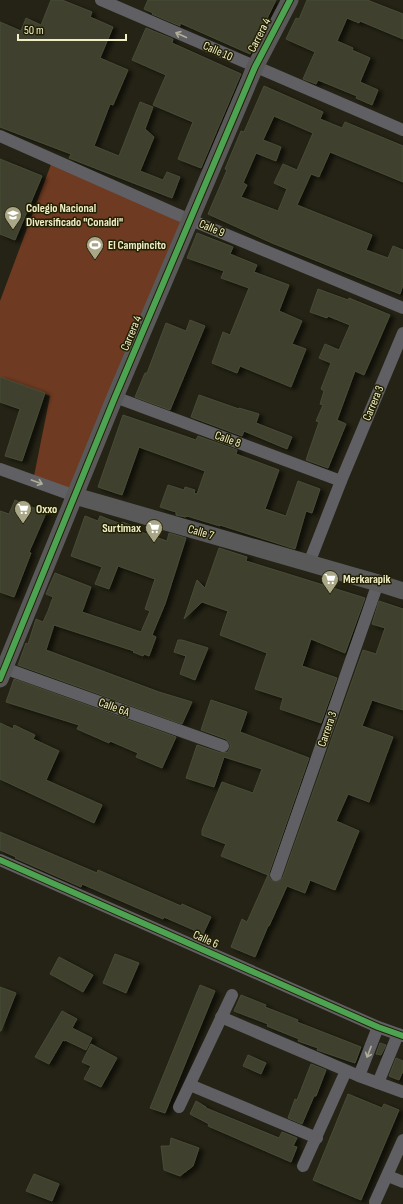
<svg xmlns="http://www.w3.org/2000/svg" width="403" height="1204" viewBox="0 0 403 1204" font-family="'Sofia Sans Condensed',sans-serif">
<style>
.green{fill:#6e3a21}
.building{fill:#3f402e;stroke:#484c35;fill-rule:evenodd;filter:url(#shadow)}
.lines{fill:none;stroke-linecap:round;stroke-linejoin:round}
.street{stroke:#606064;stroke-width:12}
.secondary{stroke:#5a5959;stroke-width:17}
.cycleway-casing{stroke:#222004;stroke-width:8}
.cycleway{stroke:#4ca352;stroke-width:6}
.oneway{stroke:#afae99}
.labels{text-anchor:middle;stroke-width:3;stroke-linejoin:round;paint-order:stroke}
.street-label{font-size:12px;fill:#f0eec4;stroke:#222004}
.poi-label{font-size:12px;font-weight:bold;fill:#f0eec4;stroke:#222004;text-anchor:start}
</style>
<defs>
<filter id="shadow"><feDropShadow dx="4.5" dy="2.5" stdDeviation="2" flood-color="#0009"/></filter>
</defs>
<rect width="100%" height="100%" fill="#252315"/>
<path class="green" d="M53,159L191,219L75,496L33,481L50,396L0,377V301Z"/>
<g class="building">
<path d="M51,0H62L92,12L90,17L113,27L100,58L128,70L113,105L110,104L94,146L119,156L140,102L153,107L145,129L154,137L140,171L163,180L167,172L180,177L172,198L69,158L71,154L0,127V22L21,31L26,18L41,25Z"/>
<path d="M148,0H276L250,54L180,23V26L152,14L153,13L144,9Z"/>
<path d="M307,0H367L403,14V39L360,21L359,23L347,18L337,41L353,48L352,50L370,58L360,82L378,90L372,105L356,98L357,96L318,80L316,84L303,79L315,52L286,39L296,18L299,19Z"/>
<path d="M146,28L173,39L172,43L241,74L201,168L178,159L193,122L153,105L166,75L132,60Z"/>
<path d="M264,86L323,112L320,119L342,128L345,122L403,146V182L330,152L319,177L311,174L297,205L372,235L366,250L388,258L393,246L403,250V285L400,294L272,243L208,214L227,170L225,169L241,131L244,132ZM274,116L313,133L297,170L283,164L274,183L287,189L278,211L241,197L247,185L243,183L256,153L276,161L281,147L263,140Z"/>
<path d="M0,159L42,176L15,240L0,234Z"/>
<path d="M197,233L233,247L230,254L257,265L254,272L289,285L279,311L302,321L292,344L306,349L291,387L240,366L237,373L212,363L223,332L230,335L249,288L221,278L224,271L187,258Z"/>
<path d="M318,289L348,300L349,298L390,315L364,375L355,371L337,420L346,424L328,468L306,460L319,422L316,421L323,405L320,404L324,391L321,389L331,363L319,358L325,344L339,350L350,325L328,316L327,318L310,312Z"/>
<path d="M190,320L205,326L170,410L135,397L145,373H147L166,323L186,331Z"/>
<path d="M0,377L45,393L22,461L5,456L20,409L0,402Z"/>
<path d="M199,395L239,409V408L259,414L256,423L292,437L287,449L244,431L242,436L191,417Z"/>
<path d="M123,415L196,440L198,436L237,450L236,454L279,470L265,509L286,516L298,481L320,489L312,513L306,511L295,549L220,525V526L187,516L186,517L176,515V512L160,507L168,485L184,490L185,487L195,490L194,493L197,494L205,471L139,447L122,495L98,487Z"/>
<path d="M15,500L46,513L29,552L31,553L14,597L0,592V511L9,514Z"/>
<path d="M85,516L98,521L100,516L121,524L122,522L133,526L132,529L167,541L169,533L186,538L165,604L152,635L156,637L149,656L144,654L143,656L133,652L134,651L54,625L46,650L159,692L192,702L182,724L18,665L26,643L28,644L36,619L43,622L48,611L53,597L46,594L55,573L91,587L82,612L141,632L150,611L145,609L155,579L118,566L109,589L95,584L102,567L71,556Z"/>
<path d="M219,548L247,557L246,561L365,598L345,653L311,639L302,666L337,678L321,723L280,709L283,698L255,689L267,653L220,635L228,611L202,602L184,619L197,580L205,588Z"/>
<path d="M379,601L403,609V710L372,700L362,726L393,737L369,802L348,794L336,821L359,831L335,890L310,880L305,893L287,886L269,926H268L255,957L231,947L242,919L247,922L268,875L221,856L226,844L202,835V830L222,782L253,793L262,769L224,757L214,787L186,778L197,745L221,753L228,752L230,748V744L226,739L201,730L211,700L247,712L240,732L309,758L269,873V877L271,880L278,882L283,877L363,650L376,654L385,628L372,624Z"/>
<path d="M178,640H182L208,648L195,680L180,674L186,656L174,652Z"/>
<path d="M14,679L176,737L162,768L136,757L138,753L110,741L109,743L77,729L79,725L6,702Z"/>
<path d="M0,723L13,729L14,725L35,735L33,739L59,751L46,780L102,805L94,823L0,779Z"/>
<path d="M0,832L97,873L98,870L181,906L182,904L211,917L203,934L164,917L163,919L82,884L81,887L15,858L16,857L0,850Z"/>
<path d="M115,954L139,963L126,993L103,983Z"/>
<path d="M59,957L93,975L83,992L50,974Z"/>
<path d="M200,985L215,991L165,1113L150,1108Z"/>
<path d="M0,987L16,993L1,1031H0Z"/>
<path d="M241,995L266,1005L265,1007L298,1020L297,1022L361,1047L355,1063L317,1050L318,1048L298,1041L299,1039L267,1026L268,1024L234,1011Z"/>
<path d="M62,1011L77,1019L72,1028L92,1038L86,1050L65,1040V1041L63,1040L49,1064L35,1057Z"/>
<path d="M380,1043L386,1045L381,1055L376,1054Z"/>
<path d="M91,1044L117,1058L101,1087L84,1079L91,1066L82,1062Z"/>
<path d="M248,1055L266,1063L261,1074L243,1066Z"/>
<path d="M396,1058L403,1061V1071L399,1080L389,1076Z"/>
<path d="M311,1064L326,1070L316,1096H314L302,1124L288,1118L295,1099L297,1100Z"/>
<path d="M348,1094L382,1108L384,1104L399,1110L361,1200L313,1180Z"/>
<path d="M196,1101L206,1107V1108L279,1138L282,1132L297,1138L293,1146L297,1147L291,1162L208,1126L209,1124L190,1114Z"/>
<path d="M171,1138L199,1148L193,1166L180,1176L164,1170L161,1146H170Z"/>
<path d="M34,1174L59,1184L52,1201L26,1191Z"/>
</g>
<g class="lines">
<g class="street">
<path d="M101,0L403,130"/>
<path d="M0,136L174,213L403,308"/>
<path d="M115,397L341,481"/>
<path d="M0,469L75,496"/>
<path d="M309,563L341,481L403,333"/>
<path d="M4,668L223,746"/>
<path d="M0,860L378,1027L403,1036"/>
<path d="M276,875L378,583"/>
<path d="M221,1017L359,1076L403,1092"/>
<path d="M359,1076L378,1027"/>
<path d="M378,1083L398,1034"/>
<path d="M190,1085L317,1138"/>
<path d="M179,1107L232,995"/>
<path d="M303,1166L346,1071"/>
<path d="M388,1176L403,1182"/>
<path d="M375,1202L403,1140"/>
</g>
<g class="secondary">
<path d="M75,496L378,583L403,591"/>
<path d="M0,679L115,397L255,67L290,0"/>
</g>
<defs>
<g id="cycleway">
<path d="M0,679L115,397L255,67L290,0"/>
<path d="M0,860L378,1027L403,1036"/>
</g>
</defs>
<use href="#cycleway" class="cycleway-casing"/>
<use href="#cycleway" class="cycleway"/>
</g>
<defs><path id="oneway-shaft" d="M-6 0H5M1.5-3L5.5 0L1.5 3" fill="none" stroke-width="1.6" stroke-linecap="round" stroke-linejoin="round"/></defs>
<g class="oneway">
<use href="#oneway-shaft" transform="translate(181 35) rotate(-156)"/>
<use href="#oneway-shaft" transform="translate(37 482) rotate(20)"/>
<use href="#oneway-shaft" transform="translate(369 1052) rotate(111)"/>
</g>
<defs>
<symbol id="school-pin" viewBox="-11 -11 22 30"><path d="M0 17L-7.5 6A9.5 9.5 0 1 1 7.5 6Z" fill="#a9a787" stroke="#222004"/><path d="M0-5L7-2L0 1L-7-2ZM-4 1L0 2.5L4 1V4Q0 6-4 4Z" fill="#fff"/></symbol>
<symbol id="stadium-pin" viewBox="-11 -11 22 30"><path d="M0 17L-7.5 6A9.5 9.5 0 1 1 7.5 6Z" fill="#a9a787" stroke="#222004"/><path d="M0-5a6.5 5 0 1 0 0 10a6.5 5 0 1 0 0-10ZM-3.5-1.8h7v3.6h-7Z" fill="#fff"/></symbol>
<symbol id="supermarket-pin" viewBox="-11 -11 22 30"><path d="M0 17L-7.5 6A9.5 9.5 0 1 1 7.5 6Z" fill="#a9a787" stroke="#222004"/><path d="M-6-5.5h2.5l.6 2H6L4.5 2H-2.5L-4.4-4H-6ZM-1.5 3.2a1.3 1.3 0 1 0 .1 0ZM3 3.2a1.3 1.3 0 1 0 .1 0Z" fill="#fff"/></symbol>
</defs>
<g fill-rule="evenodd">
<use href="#school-pin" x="3" y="205" width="20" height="27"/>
<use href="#stadium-pin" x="85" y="235" width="20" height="27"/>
<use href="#supermarket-pin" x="13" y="499" width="20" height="27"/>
<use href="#supermarket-pin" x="144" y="518" width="20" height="27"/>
<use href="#supermarket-pin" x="320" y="569" width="20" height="27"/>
</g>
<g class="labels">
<g class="street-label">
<text transform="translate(259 35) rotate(-63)" y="4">Carrera 4</text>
<text transform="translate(218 51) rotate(24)" y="4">Calle 10</text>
<text transform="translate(212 228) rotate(23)" y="4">Calle 9</text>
<text transform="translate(131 333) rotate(-67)" y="4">Carrera 4</text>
<text transform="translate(373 403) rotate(-67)" y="4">Carrera 3</text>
<text transform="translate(228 439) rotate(20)" y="4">Calle 8</text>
<text transform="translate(201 532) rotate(16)" y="4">Calle 7</text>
<text transform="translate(114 707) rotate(20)" y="4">Calle 6A</text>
<text transform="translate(327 729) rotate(-71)" y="4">Carrera 3</text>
<text transform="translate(206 939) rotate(24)" y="4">Calle 6</text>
</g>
<g class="poi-label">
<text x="26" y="212">Colegio Nacional<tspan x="26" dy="14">Diversificado "Conaldi"</tspan></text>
<text x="108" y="249">El Campincito</text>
<text x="36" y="513">Oxxo</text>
<text x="141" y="532" text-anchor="end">Surtimax</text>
<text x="343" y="583">Merkarapik</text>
</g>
</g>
<path d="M18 34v6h108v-6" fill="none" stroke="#f0eec4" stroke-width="2"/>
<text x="24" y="34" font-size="12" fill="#f0eec4" stroke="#222004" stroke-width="3" paint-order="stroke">50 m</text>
</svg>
